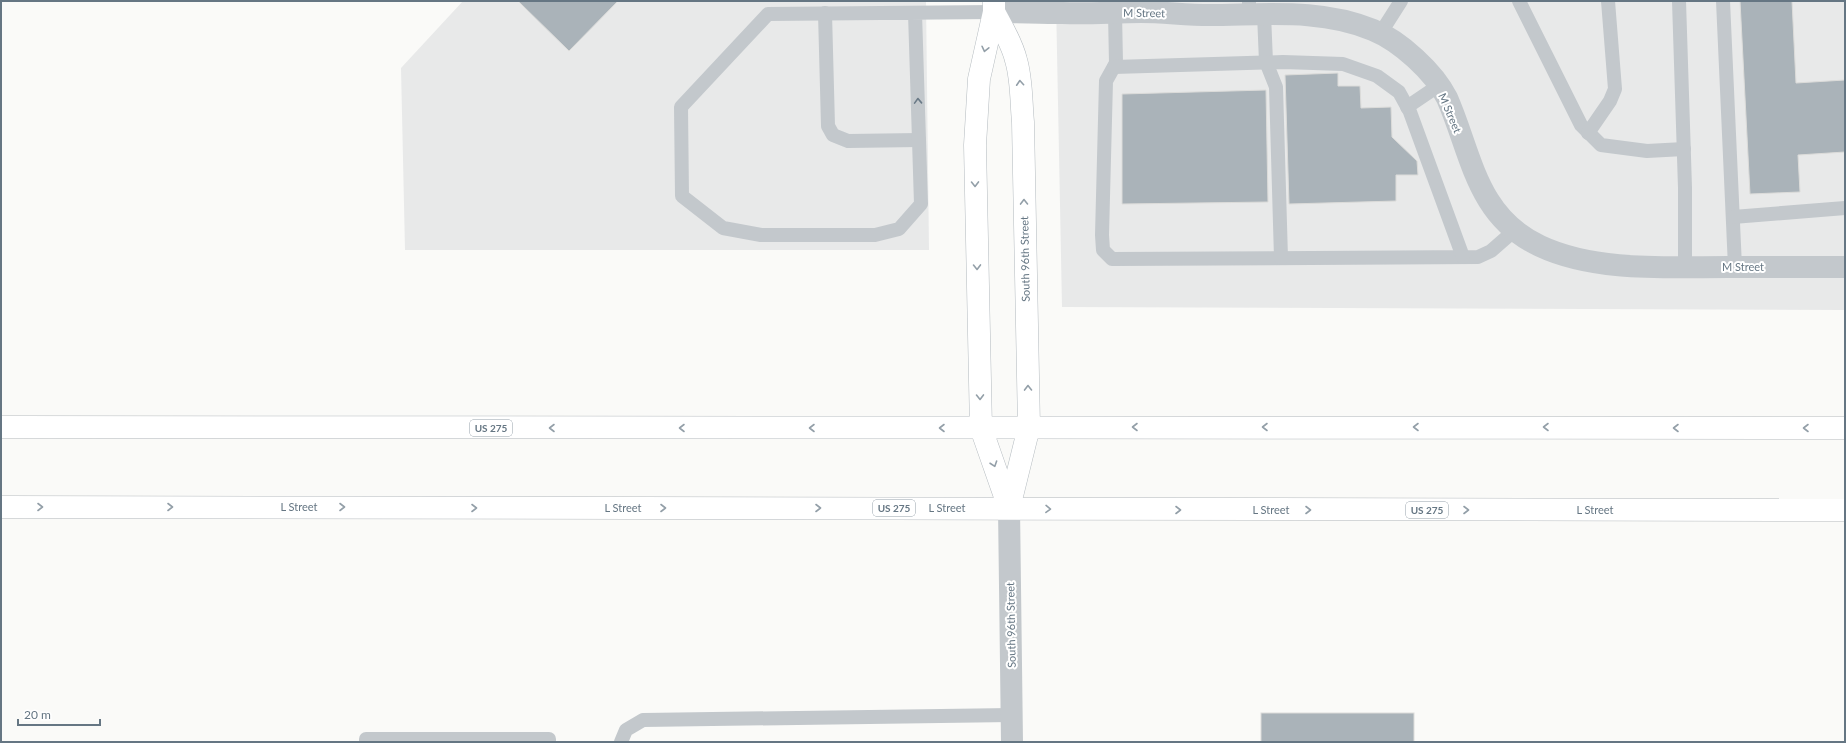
<svg xmlns="http://www.w3.org/2000/svg" width="1846" height="743" viewBox="0 0 1846 743" font-family="Lato,sans-serif">
<style>
.built{fill:#e8e9e9}
.building{fill:#aab3b9;stroke:#dcdcda}
.lines{fill:none;stroke-linecap:round;stroke-linejoin:round}
.secondary-casing{stroke:#b3babf;stroke-width:23}
.primary-casing{stroke:#b5babe;stroke-width:23}
.service{stroke:#c3c8cc;stroke-width:14}
.minor{stroke:#c3c8cc;stroke-width:22}
.tertiary{stroke:#c3c8cc;stroke-width:22}
.secondary{stroke:#fff;stroke-width:22}
.primary{stroke:#fff;stroke-width:22}
.oneway{stroke:#939fa8}
.oneway2{stroke:#6a7a87}
.labels{text-anchor:middle;stroke-width:4;stroke-linejoin:round;paint-order:stroke}
.shield{fill:#fff;stroke:#939fa8;stroke-width:1}
.shield-label{font-size:10px;font-weight:bold;fill:#657683}
.street-label{font-size:11px;fill:#657683;stroke:#fff}
</style>
<rect width="100%" height="100%" fill="#fafaf8"/>
<g class="built">
<path d="M463,1H926L929,250H405L401,68Z"/>
<path d="M1056,1H1845V310L1062,307Z"/>
</g>
<g class="building">
<path d="M518,1H618L569,51Z"/>
<path d="M1740,1H1792L1796,83L1845,80V152L1798,155L1800,192L1750,194Z"/>
<path d="M1338,73V86H1360L1361,108L1391,107L1392,137L1417,161L1418,175H1396V201L1289,204L1285,75Z"/>
<path d="M1266,90L1268,202L1122,204V94Z"/>
<rect x="1261" y="713" width="153" height="29"/>
</g>
<g class="lines">
<defs>
<g id="secondary">
<path d="M994,1V12L979,79L975,145L981,428L1009,508"/>
<path d="M994,12C1002,27 1012,43 1016,60C1022,80 1021,102 1023,122L1029,427L1009,508"/>
</g>
<g id="primary">
<path d="M1,427C616,429 1230,426 1845,428"/>
<path d="M1,507L1845,510"/>
</g>
</defs>
<use href="#secondary" class="secondary-casing"/>
<use href="#primary" class="primary-casing"/>
<g class="service">
<path d="M1249,1V15"/>
<path d="M1519,1L1581,125L1601,145L1647,151L1684,149"/>
<path d="M1679,1L1685,188V267"/>
<path d="M1723,1L1735,267"/>
<path d="M825,13L828,126L833,135L848,141L919,140"/>
<path d="M915,13L921,204L899,229L875,235H761L723,228L682,196L681,107L768,14L994,12"/>
<path d="M1115,13L1116,63L1106,81L1102,235L1103,250L1112,259L1478,257L1491,251L1515,230"/>
<path d="M1264,14L1266,62L1276,87L1281,258"/>
<path d="M1380,34L1401,1"/>
<path d="M1114,67L1283,62L1343,64L1377,76L1399,92L1410,112L1463,257"/>
<path d="M1407,107L1438,86"/>
<path d="M1588,133L1610,101L1615,89L1608,1"/>
<path d="M1733,217L1845,208"/>
<path d="M366,742V739H549V742"/>
<path d="M621,742L626,730L643,720L1012,715"/>
</g>
<path class="minor" d="M994,12C1017,12 1040,13 1063,13C1089,14 1115,12 1141,12C1163,12 1186,15 1209,15C1264,15 1321,8 1373,30C1400,41 1434,72 1447,98C1472,155 1476,216 1540,246C1595,272 1668,267 1728,267C1767,267 1806,267 1845,267"/>
<path class="tertiary" d="M1009,508L1012,742"/>
<use href="#secondary" class="secondary"/>
<use href="#primary" class="primary"/>
</g>
<defs><path id="oneway-chevron" d="M-2-3.5L2.5 0L-2 3.5" fill="none" stroke-width="1.6" stroke-linecap="round" stroke-linejoin="round"/></defs>
<g class="oneway">
<use href="#oneway-chevron" transform="translate(985 49) rotate(103)"/>
<use href="#oneway-chevron" transform="translate(1020 83) rotate(-94)"/>
<use href="#oneway-chevron" transform="translate(975 184) rotate(89)"/>
<use href="#oneway-chevron" transform="translate(1024 202) rotate(-91)"/>
<use href="#oneway-chevron" transform="translate(977 267) rotate(89)"/>
<use href="#oneway-chevron" transform="translate(1028 388) rotate(-91)"/>
<use href="#oneway-chevron" transform="translate(980 397) rotate(89)"/>
<use href="#oneway-chevron" transform="translate(1135 427) rotate(180)"/>
<use href="#oneway-chevron" transform="translate(1265 427) rotate(180)"/>
<use href="#oneway-chevron" transform="translate(1416 427) rotate(180)"/>
<use href="#oneway-chevron" transform="translate(1546 427) rotate(-180)"/>
<use href="#oneway-chevron" transform="translate(552 428) rotate(180)"/>
<use href="#oneway-chevron" transform="translate(682 428) rotate(180)"/>
<use href="#oneway-chevron" transform="translate(812 428) rotate(180)"/>
<use href="#oneway-chevron" transform="translate(942 428) rotate(180)"/>
<use href="#oneway-chevron" transform="translate(1676 428) rotate(-180)"/>
<use href="#oneway-chevron" transform="translate(1806 428) rotate(-180)"/>
<use href="#oneway-chevron" transform="translate(994 464) rotate(71)"/>
<use href="#oneway-chevron" transform="translate(40 507)"/>
<use href="#oneway-chevron" transform="translate(170 507)"/>
<use href="#oneway-chevron" transform="translate(342 507)"/>
<use href="#oneway-chevron" transform="translate(474 508)"/>
<use href="#oneway-chevron" transform="translate(663 508)"/>
<use href="#oneway-chevron" transform="translate(818 508)"/>
<use href="#oneway-chevron" transform="translate(1048 509) rotate(1)"/>
<use href="#oneway-chevron" transform="translate(1178 510)"/>
<use href="#oneway-chevron" transform="translate(1308 510)"/>
<use href="#oneway-chevron" transform="translate(1466 510)"/>
</g>
<use class="oneway2" href="#oneway-chevron" transform="translate(918 101) rotate(-92)"/>
<g class="labels">
<g class="shield">
<rect x="470" y="420" width="42" height="16" rx="3"/>
<rect x="873" y="500" width="42" height="16" rx="3"/>
<rect x="1406" y="502" width="42" height="16" rx="3"/>
</g>
<g class="shield-label">
<text x="491" y="432">US 275</text>
<text x="894" y="512">US 275</text>
<text x="1427" y="514">US 275</text>
</g>
<g class="street-label">
<text transform="translate(1144 13) rotate(1)" y="4">M Street</text>
<text transform="translate(1450 113) rotate(67)" y="4">M Street</text>
<text transform="translate(1025 259) rotate(-91)" y="4">South 96th Street</text>
<text x="1743" y="271">M Street</text>
<text x="299" y="511">L Street</text>
<text x="623" y="512">L Street</text>
<text x="947" y="512">L Street</text>
<text x="1271" y="514">L Street</text>
<text x="1595" y="514">L Street</text>
<text transform="translate(1011 625) rotate(-91)" y="4">South 96th Street</text>
</g>
</g>
<rect width="1846" height="743" fill="none" stroke="#657683" stroke-width="4"/>
<path d="M18 719v6h82v-6" fill="none" stroke="#657683" stroke-width="2"/>
<text x="24" y="719" font-size="12" fill="#657683" stroke="#ffffff" stroke-width="3" paint-order="stroke">20 m</text>
</svg>
